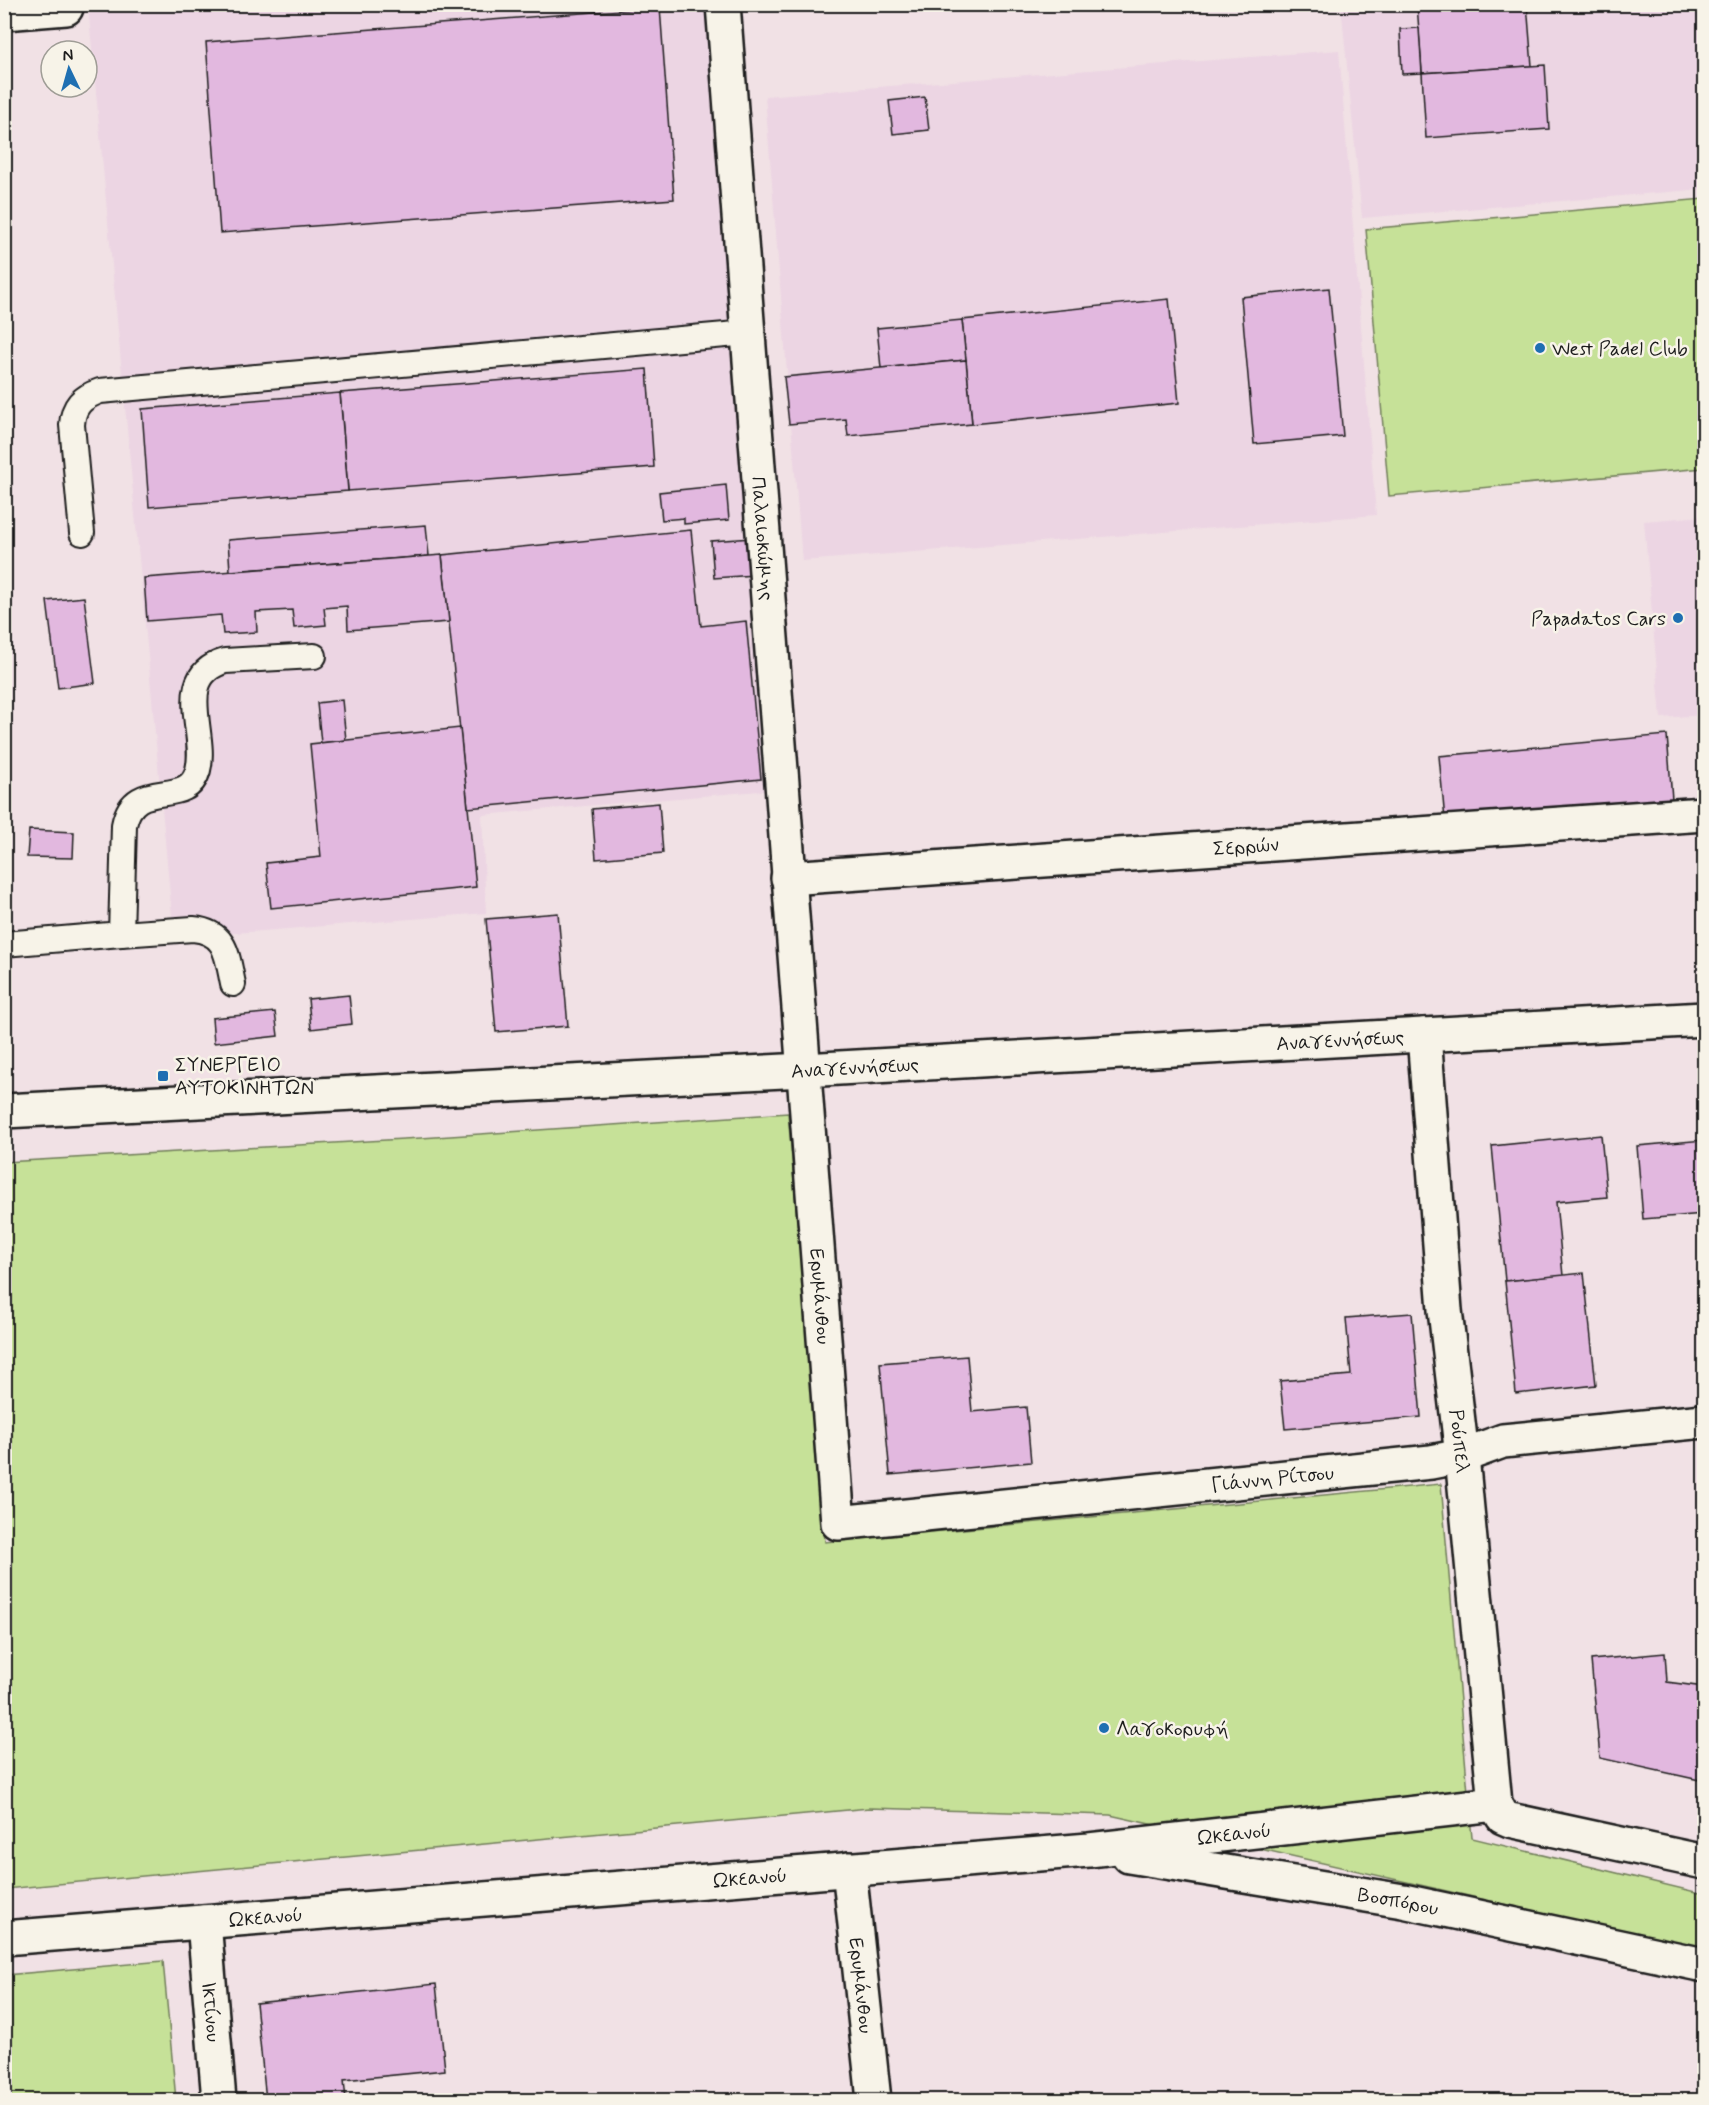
<svg xmlns="http://www.w3.org/2000/svg" width="1709" height="2105" viewBox="0 0 1709 2105" font-family="Mynerve,sans-serif">
<style>
.built{fill:#ecd5e3}
.green{fill:#c6e198;stroke:#717e5a;stroke-width:1.5}
.building{fill:#e2b8df;stroke:#1c1c1c;stroke-width:1.5}
.lines{fill:none;stroke-linecap:round;stroke-linejoin:round}
.service-casing{stroke:#1c1c1c;stroke-width:28}
.minor-casing{stroke:#1c1c1c;stroke-width:38}
.tertiary-casing{stroke:#1c1c1c;stroke-width:38}
.service{stroke:#f7f3e8;stroke-width:24}
.minor{stroke:#f7f3e8;stroke-width:33}
.tertiary{stroke:#f7f3e8;stroke-width:33}
.poi-dot{fill:#1f6fb2;stroke:#f7f3e8;stroke-width:2}
.labels{text-anchor:middle;stroke-width:5;stroke-linejoin:round;paint-order:stroke}
.poi-label{font-size:20px;fill:#1c1c1c;stroke:#f7f3e8;text-anchor:start}
.street-label{font-size:20px;fill:#1c1c1c;stroke:#f7f3e8}
</style>
<rect width="100%" height="100%" fill="#f1e1e5"/>
<filter id="ink" filterUnits="userSpaceOnUse"><feTurbulence type="fractalNoise" baseFrequency=".0167" numOctaves="2"/><feDisplacementMap in="SourceGraphic" scale="12" xChannelSelector="R" yChannelSelector="G"/><feConvolveMatrix kernelMatrix="1 2 1 2 8 2 1 2 1" color-interpolation-filters="sRGB"/></filter>
<g filter="url(#ink)">
<g class="built">
<path d="M88,5H710L771,790L482,815L486,913L174,938Z"/>
<path d="M1341,5H1704V189L1362,218Z"/>
<path d="M1339,50L1376,515L802,561L765,96Z"/>
<path d="M1704,516V715L1661,718L1644,521Z"/>
</g>
<g class="green">
<path d="M1704,199V468L1389,496L1366,229Z"/>
<path d="M788,1113L825,1542L1441,1484L1472,1838L1704,1894V1949L1110,1815L869,1808L5,1889V1162L421,1138Z"/>
<path d="M163,1961L176,2100H5V1975Z"/>
</g>
<g class="building">
<path d="M1417,4H1527L1532,66L1422,73Z"/>
<path d="M660,7L674,199L220,233L206,42Z"/>
<path d="M1419,28L1422,73L1402,74L1400,29Z"/>
<path d="M1545,65L1549,129L1426,138L1422,73Z"/>
<path d="M925,97L929,130L893,134L889,101Z"/>
<path d="M1329,288L1343,436L1254,444L1241,297Z"/>
<path d="M1169,299L1179,403L972,424L962,320Z"/>
<path d="M962,320L966,360L881,368L877,328Z"/>
<path d="M966,360L972,424L848,436L846,419L789,424L784,377Z"/>
<path d="M647,369L654,467L348,491L340,393Z"/>
<path d="M340,393L348,491L149,507L142,409Z"/>
<path d="M726,485L729,520L684,524V518L662,520L659,492Z"/>
<path d="M426,525L429,556L230,571L228,540Z"/>
<path d="M691,530L701,626L746,621L761,779L468,808L442,555Z"/>
<path d="M752,538L754,575L714,578L711,541Z"/>
<path d="M442,555L449,622L348,630L347,606L324,608L326,625L294,628L292,610L256,612L257,632L223,634L221,615L147,621L144,578Z"/>
<path d="M84,597L95,683L58,688L47,601Z"/>
<path d="M342,700L346,740L321,743L317,703Z"/>
<path d="M460,728L476,887L271,908L266,863L321,857L310,744Z"/>
<path d="M1667,735L1672,799L1445,820L1439,756Z"/>
<path d="M659,803L663,853L596,859L592,809Z"/>
<path d="M29,830L74,832L73,858L27,857Z"/>
<path d="M558,913L568,1026L496,1032L486,919Z"/>
<path d="M349,995L352,1024L311,1029L308,999Z"/>
<path d="M275,1012L278,1036L214,1043L212,1018Z"/>
<path d="M1601,1135L1607,1197L1556,1202L1563,1276L1505,1281L1492,1146Z"/>
<path d="M1704,1140V1214L1643,1219L1637,1146Z"/>
<path d="M1584,1273L1596,1385L1516,1394L1505,1281Z"/>
<path d="M1412,1313L1421,1417L1285,1429L1280,1381L1351,1375L1346,1318Z"/>
<path d="M967,1356L972,1412L1026,1407L1031,1462L890,1475L880,1363Z"/>
<path d="M1665,1653L1667,1682L1704,1687V1781L1600,1758L1591,1660Z"/>
<path d="M436,1984L445,2070L344,2080L346,2100H266L256,2003Z"/>
</g>
<g class="lines">
<defs>
<g id="service">
<path d="M82,533L72,425C73,406 82,397 100,391L748,333"/>
<path d="M121,934L193,929C227,932 227,956 233,984"/>
<path d="M4,944L121,934L124,825C134,774 187,811 198,770C208,734 172,676 225,661L314,656"/>
</g>
<g id="minor">
<path id="s1" d="M723,4L838,1523L1431,1462L1462,1456L1503,1441L1704,1421"/>
<path d="M4,13L66,8"/>
<path id="s2" d="M788,878L1704,814"/>
<path id="s3" d="M1424,1035L1445,1310L1462,1456L1495,1804L1503,1817L1510,1820L1704,1862"/>
<path id="s4" d="M1129,1856L1403,1901L1704,1965"/>
<path id="s5" d="M849,1869L874,2100"/>
<path id="s6" d="M204,1922L219,2100"/>
<path id="s7" d="M4,1938L1089,1850L1495,1804"/>
</g>
<g id="tertiary">
<path id="s8" d="M4,1111L804,1070L1704,1019"/>
</g>
</defs>
<use href="#service" class="service-casing"/>
<use href="#minor" class="minor-casing"/>
<use href="#tertiary" class="tertiary-casing"/>
<use href="#service" class="service"/>
<use href="#minor" class="minor"/>
<use href="#tertiary" class="tertiary"/>
</g>
</g>
<g class="poi-dot">
<circle cx="1540" cy="348" r="6"/>
<circle cx="1678" cy="618" r="6"/>
<rect x="157" y="1070" width="12" height="12" rx="3"/>
<circle cx="1104" cy="1728" r="6"/>
</g>
<g class="labels">
<g class="poi-label">
<text x="1552" y="355">West Padel Club</text>
<text x="1666" y="625" text-anchor="end">Papadatos Cars</text>
<text x="175" y="1071">ΣΥΝΕΡΓΕΙΟ<tspan x="175" dy="23">ΑΥΤΟΚΙΝΗΤΩΝ</tspan></text>
<text x="1116" y="1735">Λαγοκορυφή</text>
</g>
<g class="street-label">
<text dy="7" stroke="none"><textPath href="#s1" startOffset="536">Παλαιοκώμης</textPath></text>
<text dy="7" stroke="none"><textPath href="#s2" startOffset="459">Σερρών</textPath></text>
<text dy="7" stroke="none"><textPath href="#s8" startOffset="1338">Αναγεννήσεως</textPath></text>
<text dy="7" stroke="none"><textPath href="#s8" startOffset="852">Αναγεννήσεως</textPath></text>
<text dy="7" stroke="none"><textPath href="#s1" startOffset="1296">Ερυμάνθου</textPath></text>
<text dy="7" stroke="none"><textPath href="#s3" startOffset="408">Ρούπελ</textPath></text>
<text dy="7" stroke="none"><textPath href="#s1" startOffset="1960">Γιάννη Ρίτσου</textPath></text>
<text dy="7" stroke="none"><textPath href="#s7" startOffset="1234">Ωκεανού</textPath></text>
<text dy="7" stroke="none"><textPath href="#s7" startOffset="748">Ωκεανού</textPath></text>
<text dy="7" stroke="none"><textPath href="#s4" startOffset="273">Βοσπόρου</textPath></text>
<text dy="7" stroke="none"><textPath href="#s7" startOffset="262">Ωκεανού</textPath></text>
<text dy="7" stroke="none"><textPath href="#s5" startOffset="117">Ερυμάνθου</textPath></text>
<text dy="7" stroke="none"><textPath href="#s6" startOffset="90">Ικτίνου</textPath></text>
</g>
</g>
<rect width="1709" height="2105" fill="none" stroke="#f7f3e8" stroke-width="24"/>
<rect x="12" y="12" width="1685" height="2081" fill="none" stroke="#1c1c1c" stroke-width="2" filter="url(#ink)"/>
<g transform="translate(69 69) rotate(355)"><circle r="28" fill="#f7f3e8" stroke="#9f9d96" stroke-width="1.5"/>
<path d="M0-4.5L10 22L0 15L-10 22Z" fill="#1f6fb2"/>
<text y="-9" font-size="16" font-weight="bold" text-anchor="middle" fill="#1c1c1c">N</text>
</g>
</svg>
